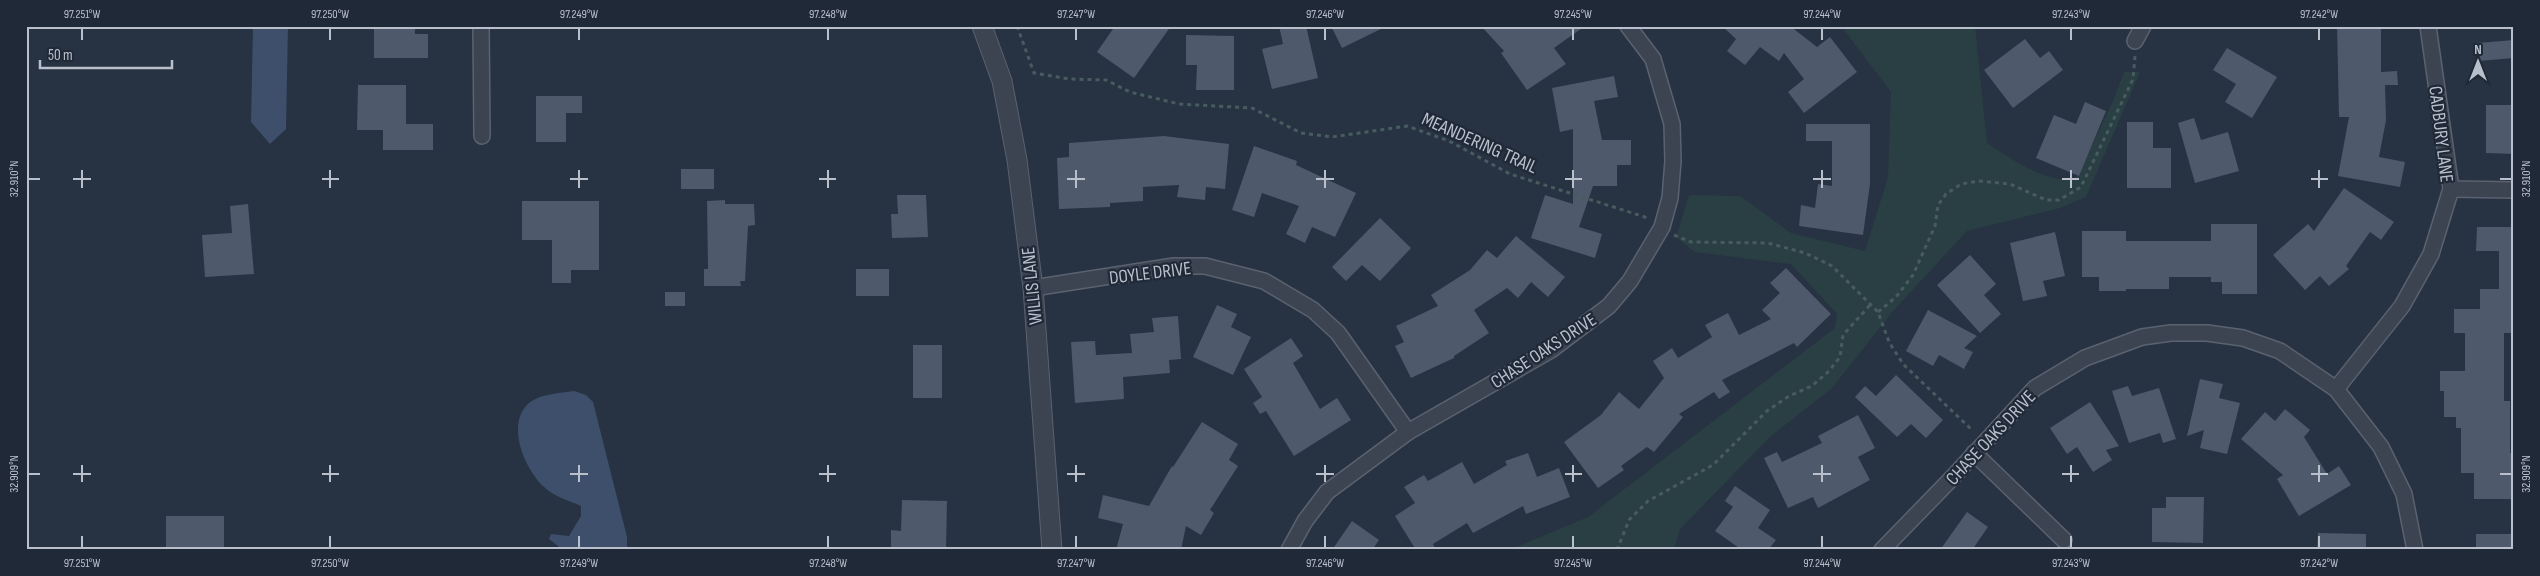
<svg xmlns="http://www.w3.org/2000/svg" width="2540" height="576" viewBox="0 0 2540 576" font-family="'Sofia Sans Condensed',sans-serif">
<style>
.green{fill:#2a3f43}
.water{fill:#3e4f6b}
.building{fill:#4e596b}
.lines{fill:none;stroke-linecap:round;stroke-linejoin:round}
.minor-casing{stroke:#5a626f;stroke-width:18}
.tertiary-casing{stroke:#5a626f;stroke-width:21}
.path{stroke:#485c60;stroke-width:3;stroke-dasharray:4 4;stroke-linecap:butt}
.minor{stroke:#3c4452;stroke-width:15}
.tertiary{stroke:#3c4452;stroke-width:19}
.ticks{fill:none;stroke:#b9c0cc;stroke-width:2}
.labels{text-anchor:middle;stroke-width:4.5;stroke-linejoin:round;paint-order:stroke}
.street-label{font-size:19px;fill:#b9c0cc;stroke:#202937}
.neatline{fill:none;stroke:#b9c0cc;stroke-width:2}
.ticks-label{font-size:12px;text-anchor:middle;fill:#b9c0cc}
</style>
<rect width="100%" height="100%" fill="#273242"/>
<path class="green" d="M1841,26H1975L1987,143C2013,160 2041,180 2072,180L2078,175L2113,101L2124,72H2140L2086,197L2060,208L1967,231L1894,310L1832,388L1771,436L1680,529L1674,550H1509L1588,517L1835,328L1837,314L1791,264L1695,252L1676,237L1689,195L1740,196L1791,233L1865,251L1888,177L1891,92Z"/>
<g class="water">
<path d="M253,26H288L286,129L270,144L251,122Z"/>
<path d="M574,391L586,395L593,402L627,537V550H563L549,539L551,534L569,536L581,516V506C568,500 554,497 543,486C525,469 505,424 529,403C540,394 560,393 574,391Z"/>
</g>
<g class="building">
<path d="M374,26H415V34H428V58H374Z"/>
<path d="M1115,26H1171L1134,78L1097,52Z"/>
<path d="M1279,26H1306L1318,78L1272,89L1262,49L1283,44Z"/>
<path d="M1331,26H1387L1342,48Z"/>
<path d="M1481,26H1585L1554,48L1566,64L1527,90L1501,53L1504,51Z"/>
<path d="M1722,26H1790L1817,47L1830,37L1857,72L1804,113L1788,92L1804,79L1784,53L1779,61L1760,47L1745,65L1727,51L1736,39Z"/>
<path d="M2337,26H2381V72L2397,71L2398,85H2385L2386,120L2379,157L2405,162L2400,187L2338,176L2349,117H2339Z"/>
<path d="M1186,35L1234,36V90H1196L1197,65H1186Z"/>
<path d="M2025,39L2040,58L2049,51L2063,70L2013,108L1984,70Z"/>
<path d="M2514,40V58L2479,61L2478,43Z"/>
<path d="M2227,48L2277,77L2252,118L2225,102L2236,84L2213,70Z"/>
<path d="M1614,76L1618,97L1594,101L1602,140H1631V165H1617V186H1593L1579,227L1602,234L1595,258L1531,238L1545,195L1573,204V129L1560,132L1552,88Z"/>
<path d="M358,85H406V124H433V150H383V130H357Z"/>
<path d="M536,96H582V113H566V142H536Z"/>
<path d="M2085,102L2106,111L2079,176L2036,158L2054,115L2076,124Z"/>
<path d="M2486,105H2514V154L2486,153Z"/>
<path d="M2194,118L2201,140L2228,132L2239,171L2195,183L2178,123Z"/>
<path d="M2127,122H2153V148H2171V188H2127Z"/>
<path d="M1806,124H1870V184L1863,235L1799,226L1801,205L1815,208L1818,184L1832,186V141H1806Z"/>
<path d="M1164,136L1229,144L1225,189L1206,187L1205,200L1177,197L1179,185L1143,187V201L1110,203V207L1059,209L1057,158L1069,157V143Z"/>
<path d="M1254,146L1297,161L1296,165L1356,193L1335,237L1312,227L1305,243L1286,234L1299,206L1262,193L1254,217L1232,210Z"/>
<rect x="681" y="169" width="33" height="20"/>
<path d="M2344,188L2394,222L2381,240L2370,232L2346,266L2349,269L2329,286L2320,276L2305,290L2273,255L2308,224L2314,231Z"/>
<path d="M897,195H926L928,237L892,238L891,214H898Z"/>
<path d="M725,200V204H754L755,225L748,226L745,281H740L741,286H704V269H708L707,201Z"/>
<path d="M522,201H599V270H571V283H552V240H522Z"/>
<path d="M248,204L254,274L205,277L202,235L232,233L230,206Z"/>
<path d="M1380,218L1411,248L1380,281L1362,265L1346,281L1332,267Z"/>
<path d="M2211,224H2257V294H2222V282H2211V277H2169V289H2126V291H2099V277H2082V231H2126V241H2211Z"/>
<path d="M2477,227H2514V333H2504V401H2510V453H2514V499H2474V473H2461V428H2456V417H2444V391H2440V371H2465V333H2454V309H2480V289H2499V251H2476Z"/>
<path d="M2055,232L2065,276L2043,281L2047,296L2023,301L2010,243Z"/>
<path d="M1516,236L1565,277L1548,297L1531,282L1518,298L1507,288L1474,310L1489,333L1454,356V358L1411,378L1395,346L1404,342L1396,326L1438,306L1431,295L1470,270L1487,250L1497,258Z"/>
<path d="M1970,255L1996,284L1984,295L2001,314L1980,333L1937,285Z"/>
<path d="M1786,268L1831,314L1797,347L1794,343L1722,380L1730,392L1719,399L1714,392L1679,414L1683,417L1654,452L1647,447L1621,466L1624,470L1598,488L1564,442L1601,415L1619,392L1639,409L1664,378L1653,361L1672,348L1678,358L1712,337L1705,325L1728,313L1739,335L1771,319L1762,310L1780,293L1770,283Z"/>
<rect x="856" y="269" width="33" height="27"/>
<rect x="665" y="292" width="20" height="14"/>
<path d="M1217,305L1237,314L1231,327L1251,337L1233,375L1193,357Z"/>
<path d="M1928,310L1977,336L1964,348L1973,352L1964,369L1939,355L1933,366L1906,351Z"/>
<path d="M1178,316L1181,359L1169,360L1170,373L1123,377L1124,399L1075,403L1071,342L1095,341L1096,355L1132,353L1130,334L1154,332L1152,318Z"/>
<path d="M1291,338L1303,356L1293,363L1320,409L1337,398L1351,420L1294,456L1266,411L1260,414L1253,403L1262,397L1244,369Z"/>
<rect x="913" y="345" width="29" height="53"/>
<path d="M1896,375L1943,420L1926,438L1911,424L1897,437L1855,397L1865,386L1876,396Z"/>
<path d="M2200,379L2223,384L2219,398L2240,403L2227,454L2200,448L2204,430L2187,436Z"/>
<path d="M2128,386L2132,396L2159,388L2176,439L2163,443L2160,433L2129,443L2112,391Z"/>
<path d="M2090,402L2119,446L2106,450L2112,460L2093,472L2077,447L2067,454L2050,428Z"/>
<path d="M2285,409L2310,430L2304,437L2327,474L2339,466L2351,485L2299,516L2277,479L2283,475L2241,439L2265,412L2275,421Z"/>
<path d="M1858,415L1875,448L1858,457L1870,480L1818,508L1813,497L1788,508L1764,458L1777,452L1782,462L1822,443L1818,436Z"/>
<path d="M1202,422L1238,444L1229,460L1238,466L1210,510L1214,513L1201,535L1186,526L1181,550H1116L1123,524L1098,518L1103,495L1149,506L1172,466L1173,467Z"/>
<path d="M1528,453L1537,477L1559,468L1570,497L1526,514L1523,506L1473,533L1467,523L1433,544L1436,550H1416L1395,516L1415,503L1404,487L1424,475L1428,481L1462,462L1474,484L1507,465L1505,461Z"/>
<path d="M1735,486L1770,510L1758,528L1776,540L1768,550H1742L1715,531L1733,507L1725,501Z"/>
<path d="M2166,497H2204L2203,543L2152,542V508H2166Z"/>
<path d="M902,500L947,501L946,550H891V530L901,531Z"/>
<path d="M1967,512L1988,527L1972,550H1940Z"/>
<rect x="166" y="516" width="58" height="34"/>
<path d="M1352,521L1379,540L1372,550H1332Z"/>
<path d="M2318,533L2366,534V550H2317Z"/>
<rect x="2476" y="534" width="38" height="16"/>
</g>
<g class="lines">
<defs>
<g id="minor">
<path d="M481,26L482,136"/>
<path d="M2135,41L2143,26"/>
<path d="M2451,189L2514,190"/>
<path d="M1033,288L1174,266H1205L1264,281L1313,310L1338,333L1408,432"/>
<path d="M2336,389L2402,306L2431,254L2451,189L2428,26"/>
<path d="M1974,453L2064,540"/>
<path d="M1289,550L1305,521L1327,492L1408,432L1551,350L1609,306L1630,281L1662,227L1670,198L1673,161L1672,124L1653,59L1628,26"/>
<path d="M1882,550L1952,478L2035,388L2085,358L2142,337L2171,333H2207L2243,338L2280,351L2336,389L2381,447L2404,494L2415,550"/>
</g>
<path id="tertiary" d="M982,26L1002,81L1017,160L1033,288L1052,550"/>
</defs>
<use href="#minor" class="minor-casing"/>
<use href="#tertiary" class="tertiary-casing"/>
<g class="path">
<path d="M1017,26L1034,73L1069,79L1106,80L1130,92L1179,104L1252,108L1301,133L1332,137L1407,126L1449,141L1510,174L1648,218"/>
<path d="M1674,235L1691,242L1768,243L1805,253L1832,266L1878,312L1889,342L1903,364L1973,431"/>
<path d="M1878,312L1896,297L1913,275L1935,226L1938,205L1946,194L1961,184L1979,181L2010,184L2046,200H2059L2081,187L2133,79L2135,56"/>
<path d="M1617,550L1629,520L1648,501L1713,465L1767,411L1789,396L1812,386L1829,371L1840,357L1843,335L1871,304"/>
</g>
<use href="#minor" class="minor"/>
<use href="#tertiary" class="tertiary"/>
</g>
<path class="ticks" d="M82,28V40M330,28V40M579,28V40M828,28V40M1076,28V40M1325,28V40M1573,28V40M1822,28V40M2071,28V40M2319,28V40M82,170V188M330,170V188M579,170V188M828,170V188M1076,170V188M1325,170V188M1573,170V188M1822,170V188M2071,170V188M2319,170V188M28,179H40M73,179H91M322,179H339M570,179H588M819,179H836M1067,179H1085M1316,179H1334M1565,179H1582M1813,179H1831M2062,179H2079M2311,179H2328M2500,179H2512M82,465V482M330,465V482M579,465V482M828,465V482M1076,465V482M1325,465V482M1573,465V482M1822,465V482M2071,465V482M2319,465V482M28,474H40M73,474H91M322,474H339M570,474H588M819,474H836M1067,474H1085M1316,474H1334M1565,474H1582M1813,474H1831M2062,474H2079M2311,474H2328M2500,474H2512M82,536V548M330,536V548M579,536V548M828,536V548M1076,536V548M1325,536V548M1573,536V548M1822,536V548M2071,536V548M2319,536V548"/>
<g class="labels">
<g class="street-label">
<text transform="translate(2442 134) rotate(83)" y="7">CADBURY LANE</text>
<text transform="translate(1480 142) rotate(24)" y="7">MEANDERING TRAIL</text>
<text transform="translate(1150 272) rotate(-7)" y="7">DOYLE DRIVE</text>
<text transform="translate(1031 286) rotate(-96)" y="7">WILLIS LANE</text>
<text transform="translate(1543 350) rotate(-33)" y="7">CHASE OAKS DRIVE</text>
<text transform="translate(1990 437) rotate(-47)" y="7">CHASE OAKS DRIVE</text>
</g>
</g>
<rect width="2540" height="576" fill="none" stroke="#202937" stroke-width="55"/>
<g transform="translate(2478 62)" stroke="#202937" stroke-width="4" paint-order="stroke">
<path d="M0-4L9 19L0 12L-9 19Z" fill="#b9c0cc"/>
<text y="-8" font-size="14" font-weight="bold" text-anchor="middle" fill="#b9c0cc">N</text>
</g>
<path d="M40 60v8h132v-8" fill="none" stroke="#b9c0cc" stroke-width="2.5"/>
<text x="48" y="60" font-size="15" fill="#b9c0cc" stroke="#202937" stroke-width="4" paint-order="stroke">50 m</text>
<rect x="28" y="28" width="2484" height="520" class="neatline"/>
<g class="ticks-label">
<text x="82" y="18">97.251°W</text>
<text x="330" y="18">97.250°W</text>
<text x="579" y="18">97.249°W</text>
<text x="828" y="18">97.248°W</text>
<text x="1076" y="18">97.247°W</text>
<text x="1325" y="18">97.246°W</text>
<text x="1573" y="18">97.245°W</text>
<text x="1822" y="18">97.244°W</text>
<text x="2071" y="18">97.243°W</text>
<text x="2319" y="18">97.242°W</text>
<text transform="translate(14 179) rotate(-90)" y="4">32.910°N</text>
<text transform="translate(2526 179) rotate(-90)" y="4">32.910°N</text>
<text transform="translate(14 474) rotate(-90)" y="4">32.909°N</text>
<text transform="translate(2526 474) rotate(-90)" y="4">32.909°N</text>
<text x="82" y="567">97.251°W</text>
<text x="330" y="567">97.250°W</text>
<text x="579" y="567">97.249°W</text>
<text x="828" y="567">97.248°W</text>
<text x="1076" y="567">97.247°W</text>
<text x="1325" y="567">97.246°W</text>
<text x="1573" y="567">97.245°W</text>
<text x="1822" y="567">97.244°W</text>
<text x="2071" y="567">97.243°W</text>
<text x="2319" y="567">97.242°W</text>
</g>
</svg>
